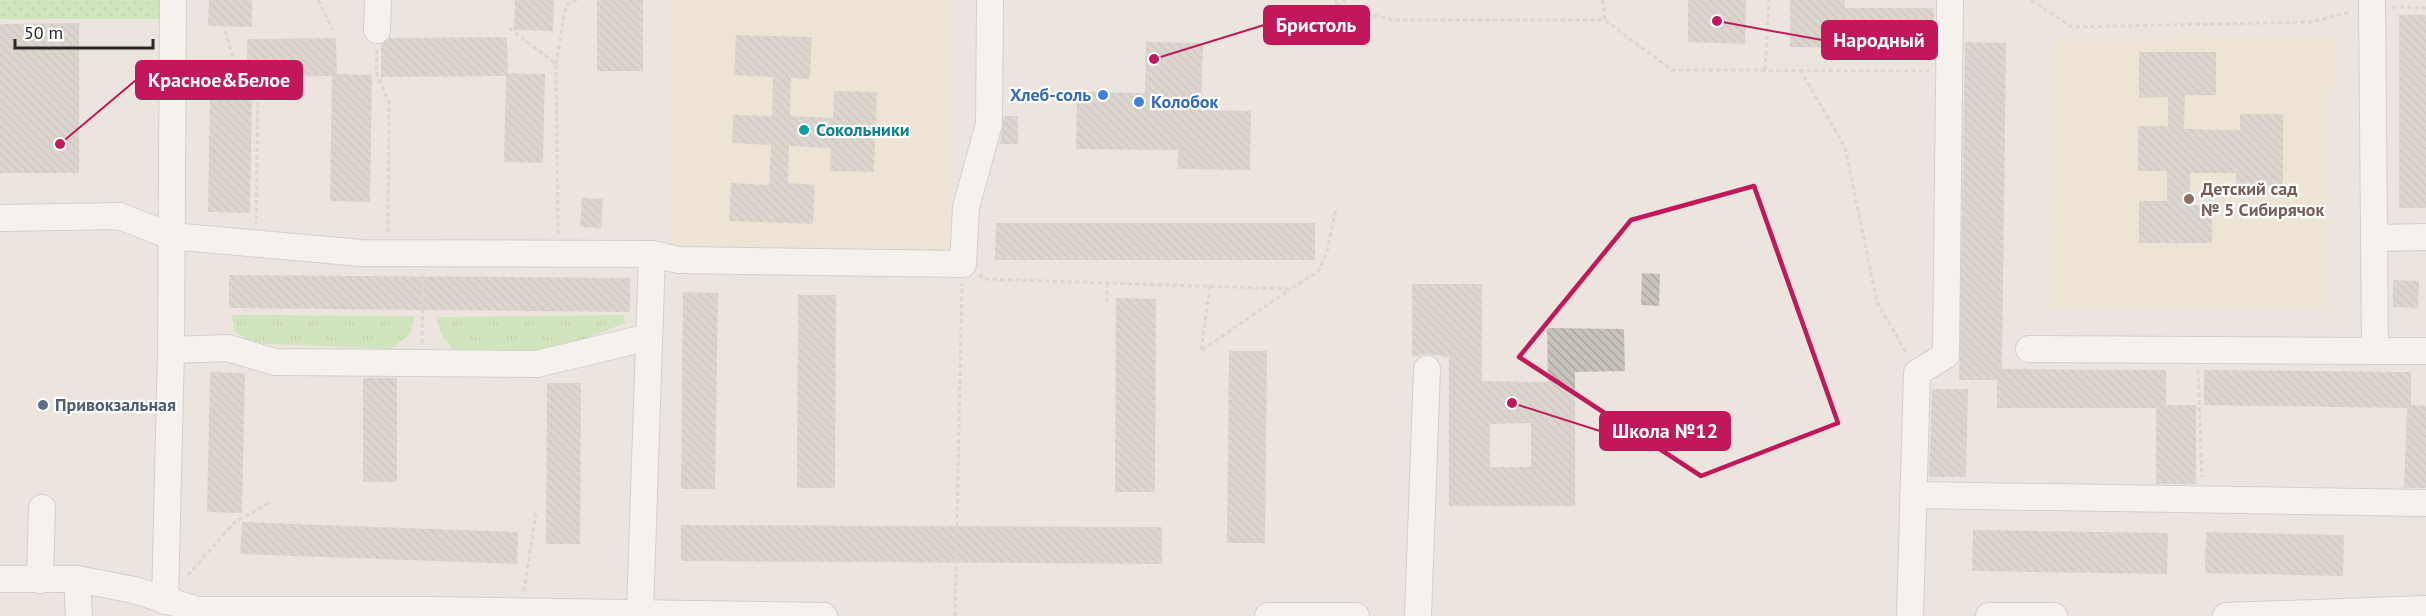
<svg xmlns="http://www.w3.org/2000/svg" width="2426" height="616" viewBox="0 0 2426 616" font-family="'PT Sans',sans-serif">
<style>
.education{fill:#ede3cd}
.grass{fill:url(#grass-tufts)}
.park{fill:url(#park-dots)}
.building{fill:url(#building-back-hatch);fill-rule:evenodd}
.lines{fill:none;stroke-linecap:round;stroke-linejoin:round}
.minor-casing{stroke:#b0b3bd;stroke-width:28}
.path{stroke:#c3c3c3;stroke-width:3;stroke-dasharray:4.5 3;stroke-linecap:butt}
.minor{stroke:#fff;stroke-width:26}
.marked{fill:none;stroke:#c2185b;stroke-width:4.5;stroke-linejoin:round}
.shop-dot{fill:#3f7fe0;stroke:#fff;stroke-width:2}
.culture-dot{fill:#0f9aa8;stroke:#fff;stroke-width:2}
.education-dot{fill:#8d6e63;stroke:#fff;stroke-width:2}
.service-dot{fill:#5c6f8a;stroke:#fff;stroke-width:2}
.labels{text-anchor:middle;stroke-width:4.5;stroke-linejoin:round;paint-order:stroke}
.shop-label{font-size:18px;font-weight:bold;fill:#366cbe;stroke:#fff;text-anchor:end}
.culture-label{font-size:18px;font-weight:bold;fill:#0d838f;stroke:#fff;text-anchor:start}
.education-label{font-size:18px;font-weight:bold;fill:#785e54;stroke:#fff;text-anchor:start}
.service-label{font-size:18px;font-weight:bold;fill:#4e5e75;stroke:#fff;text-anchor:start}
.leader{fill:none;stroke:#c2185b;stroke-width:2}
.callout-dot{fill:#c2185b;stroke:#fff;stroke-width:2}
.callout{fill:#c2185b;stroke:#c2185b;stroke-width:2}
.callout-label{font-size:20px;text-anchor:middle;font-weight:bold;fill:#fff}
</style>
<defs>
<pattern id="grass-tufts" width="24" height="20" patternUnits="userSpaceOnUse" patternTransform="scale(1.5)"><rect width="24" height="20" fill="#b2e09b"/><path d="M3 7l-1-3M5 7V3M7 7l1-3M15 17l-1-3M17 17v-4M19 17l1-3" fill="none" stroke="#99c086"/></pattern>
<pattern id="park-dots" width="8" height="8" patternUnits="userSpaceOnUse" patternTransform="scale(1.5)"><rect width="8" height="8" fill="#b2e09b"/><path d="M2 2h.1M6 6h.1" fill="none" stroke="#99c086" stroke-width="1.8" stroke-linecap="round"/></pattern>
<pattern id="building-back-hatch" width="6" height="6" patternUnits="userSpaceOnUse" patternTransform="scale(1.5)"><rect width="6" height="6" fill="#c7c2bc"/><path d="M-1 5l2 2M0 0l6 6M5-1l2 2" fill="none" stroke="#aba7a2"/></pattern>
</defs>
<rect width="100%" height="100%" fill="#ece5dd"/>
<g class="education">
<path d="M672,0H951L948,250L671,248Z"/>
<path d="M2334,36L2335,90L2326,91L2327,307H2052L2053,41Z"/>
</g>
<g class="grass">
<path d="M232,315L415,316L410,334L391,349L251,343L235,331Z"/>
<path d="M624,315L625,323L574,343L536,352L455,353L440,332L436,317Z"/>
</g>
<rect class="park" x="0" y="0" width="159" height="19"/>
<g class="building">
<path d="M209,0H252V27L208,26Z"/>
<path d="M515,0H554L553,31L514,30Z"/>
<rect x="597" y="0" width="46" height="71"/>
<path d="M1688,0H1746L1745,44L1688,42Z"/>
<path d="M1790,0H1845V8H1934L1933,48L1790,47Z"/>
<rect x="2399" y="15" width="27" height="193"/>
<path d="M79,23V173H0V24Z"/>
<path d="M736,35L812,37L810,79L791,78L790,116L833,118L834,91L877,92L874,172L830,171L831,148L789,146L788,183L815,185L813,224L729,221L731,183L769,185L771,145L732,143L733,115L772,116L773,77L734,75Z"/>
<path d="M507,37L508,73L545,74L543,163L504,162L506,76L381,77V44L390,38Z"/>
<path d="M336,38L337,74L372,75L370,202L330,201L332,76L247,77V39Z"/>
<path d="M1146,42L1203,43L1201,110L1251,111L1250,170L1177,169L1178,150L1076,149L1077,92L1145,93Z"/>
<path d="M1965,42L2006,43L2002,369L2166,370V405H2196V484H2156V408H1997V380H1959Z"/>
<path d="M2139,52H2216V95H2185L2184,129L2240,130V114H2283V186H2236V173H2190V205H2212V243H2139V201H2167V171H2138V126H2168V97L2139,98Z"/>
<path d="M210,87L252,88L250,213L208,212Z"/>
<path d="M1004,116H1018V144H1000Z"/>
<path d="M582,198L603,199L601,228L580,227Z"/>
<path d="M996,223H1315V260H995Z"/>
<path d="M1642,273L1660,274L1659,306L1641,305Z"/>
<path d="M229,275L630,278V312L229,308Z"/>
<path d="M2393,280L2419,281L2418,308L2393,307Z"/>
<path d="M1412,284H1482V381L1548,382L1547,328L1624,329L1625,371L1575,372V506H1449V357L1427,354L1412,357ZM1531,423V467H1490V424Z"/>
<path d="M683,292L718,293L715,489H681Z"/>
<path d="M798,295H836L835,488H797Z"/>
<path d="M1116,298L1156,299L1155,492H1115Z"/>
<path d="M1229,351H1267L1265,543H1227Z"/>
<path d="M2204,370L2411,372V405L2426,406V488H2404L2407,408L2204,405Z"/>
<path d="M210,372L245,373L242,513L207,512Z"/>
<rect x="363" y="378" width="34" height="104"/>
<path d="M547,383H581L580,544H546Z"/>
<path d="M1932,389H1968L1966,477H1929Z"/>
<path d="M242,522L518,532L517,564L240,554Z"/>
<path d="M681,525L1162,527V564L681,561Z"/>
<path d="M1973,530L2168,533L2167,574L1972,571Z"/>
<path d="M2206,532L2344,535L2343,576L2205,573Z"/>
</g>
<g class="lines">
<defs>
<g id="minor">
<path d="M377,30L378,0"/>
<path d="M0,218L119,216L171,236L361,253L652,254L679,260L963,264L966,207L989,124L990,0"/>
<path d="M2374,238L2426,237"/>
<path d="M2029,349L2375,351L2372,0"/>
<path d="M171,350L228,348L275,362L537,364L649,337"/>
<path d="M2375,351H2426"/>
<path d="M1913,495L2426,503"/>
<path d="M0,579H77L134,590L197,610H431L824,616"/>
<path d="M77,579L79,616"/>
<path d="M40,580L42,508"/>
<path d="M165,601L171,350L173,0"/>
<path d="M640,612L652,254"/>
<path d="M1268,616H1356"/>
<path d="M1418,616L1427,369"/>
<path d="M1910,616L1917,373L1946,355L1950,0"/>
<path d="M1989,616H2054"/>
<path d="M2226,616L2426,609"/>
</g>
</defs>
<use href="#minor" class="minor-casing"/>
<g class="path">
<path d="M318,0L333,30"/>
<path d="M1336,0L1337,6"/>
<path d="M1603,0L1605,20"/>
<path d="M2031,0L2072,27L2311,22L2350,12"/>
<path d="M1337,6L1393,20H1605L1672,70L1929,71"/>
<path d="M1337,6L1345,0"/>
<path d="M2392,7L2426,8"/>
<path d="M509,28L556,64L558,234"/>
<path d="M225,31L238,73L258,91L256,224"/>
<path d="M377,50L376,72L389,102L388,233"/>
<path d="M556,64L566,5L577,0"/>
<path d="M1765,70L1769,0"/>
<path d="M1800,70L1845,147L1877,302L1907,354"/>
<path d="M979,275L984,279L1290,289L1318,272L1327,251L1336,209"/>
<path d="M1107,283V304"/>
<path d="M1210,286L1201,351L1289,290"/>
<path d="M422,343L423,274"/>
<path d="M2198,370L2202,477"/>
<path d="M188,575L235,522L271,502"/>
<path d="M524,591L536,513"/>
<path d="M955,616L962,284"/>
</g>
<use href="#minor" class="minor"/>
</g>
<path d="M0 0H2426V616H0ZM1754,186L1838,423L1701,476L1519,357L1631,220Z" fill="#ece5dd" fill-opacity=".55" fill-rule="evenodd"/>
<path class="marked" d="M1754,186L1838,423L1701,476L1519,357L1631,220Z"/>
<g class="shop-dot">
<circle cx="1103" cy="95" r="6"/>
<circle cx="1139" cy="102" r="6"/>
</g>
<circle class="culture-dot" cx="804" cy="130" r="6"/>
<circle class="education-dot" cx="2189" cy="199" r="6"/>
<circle class="service-dot" cx="43" cy="405" r="6"/>
<g class="labels">
<g class="shop-label">
<text x="1091" y="101">Хлеб-соль</text>
<text x="1151" y="108" text-anchor="start">Колобок</text>
</g>
<g class="culture-label">
<text x="816" y="136">Сокольники</text>
</g>
<g class="education-label">
<text x="2201" y="195">Детский сад<tspan x="2201" dy="21">№ 5 Сибирячок</tspan></text>
</g>
<g class="service-label">
<text x="55" y="411">Привокзальная</text>
</g>
</g>
<path class="leader" d="M1154 59L1264 25M1717 21L1822 40M60 144L136 80M1512 403L1600 431"/>
<g class="callout-dot">
<circle cx="1154" cy="59" r="6"/>
<circle cx="1717" cy="21" r="6"/>
<circle cx="60" cy="144" r="6"/>
<circle cx="1512" cy="403" r="6"/>
</g>
<g class="callout">
<rect x="1264" y="6" width="105" height="38" rx="6"/>
<rect x="1822" y="21" width="115" height="38" rx="6"/>
<rect x="136" y="61" width="166" height="38" rx="6"/>
<rect x="1600" y="412" width="130" height="38" rx="6"/>
</g>
<g class="callout-label">
<text x="1316" y="32">Бристоль</text>
<text x="1879" y="47">Народный</text>
<text x="219" y="87">Красное&amp;Белое</text>
<text x="1665" y="438">Школа №12</text>
</g>
<path d="M15 39v9h138v-9" fill="none" stroke="#2a2a2a" stroke-width="3"/>
<text x="24" y="39" font-size="18" fill="#2a2a2a" stroke="#ffffff" stroke-width="4.5" paint-order="stroke">50 m</text>
</svg>
